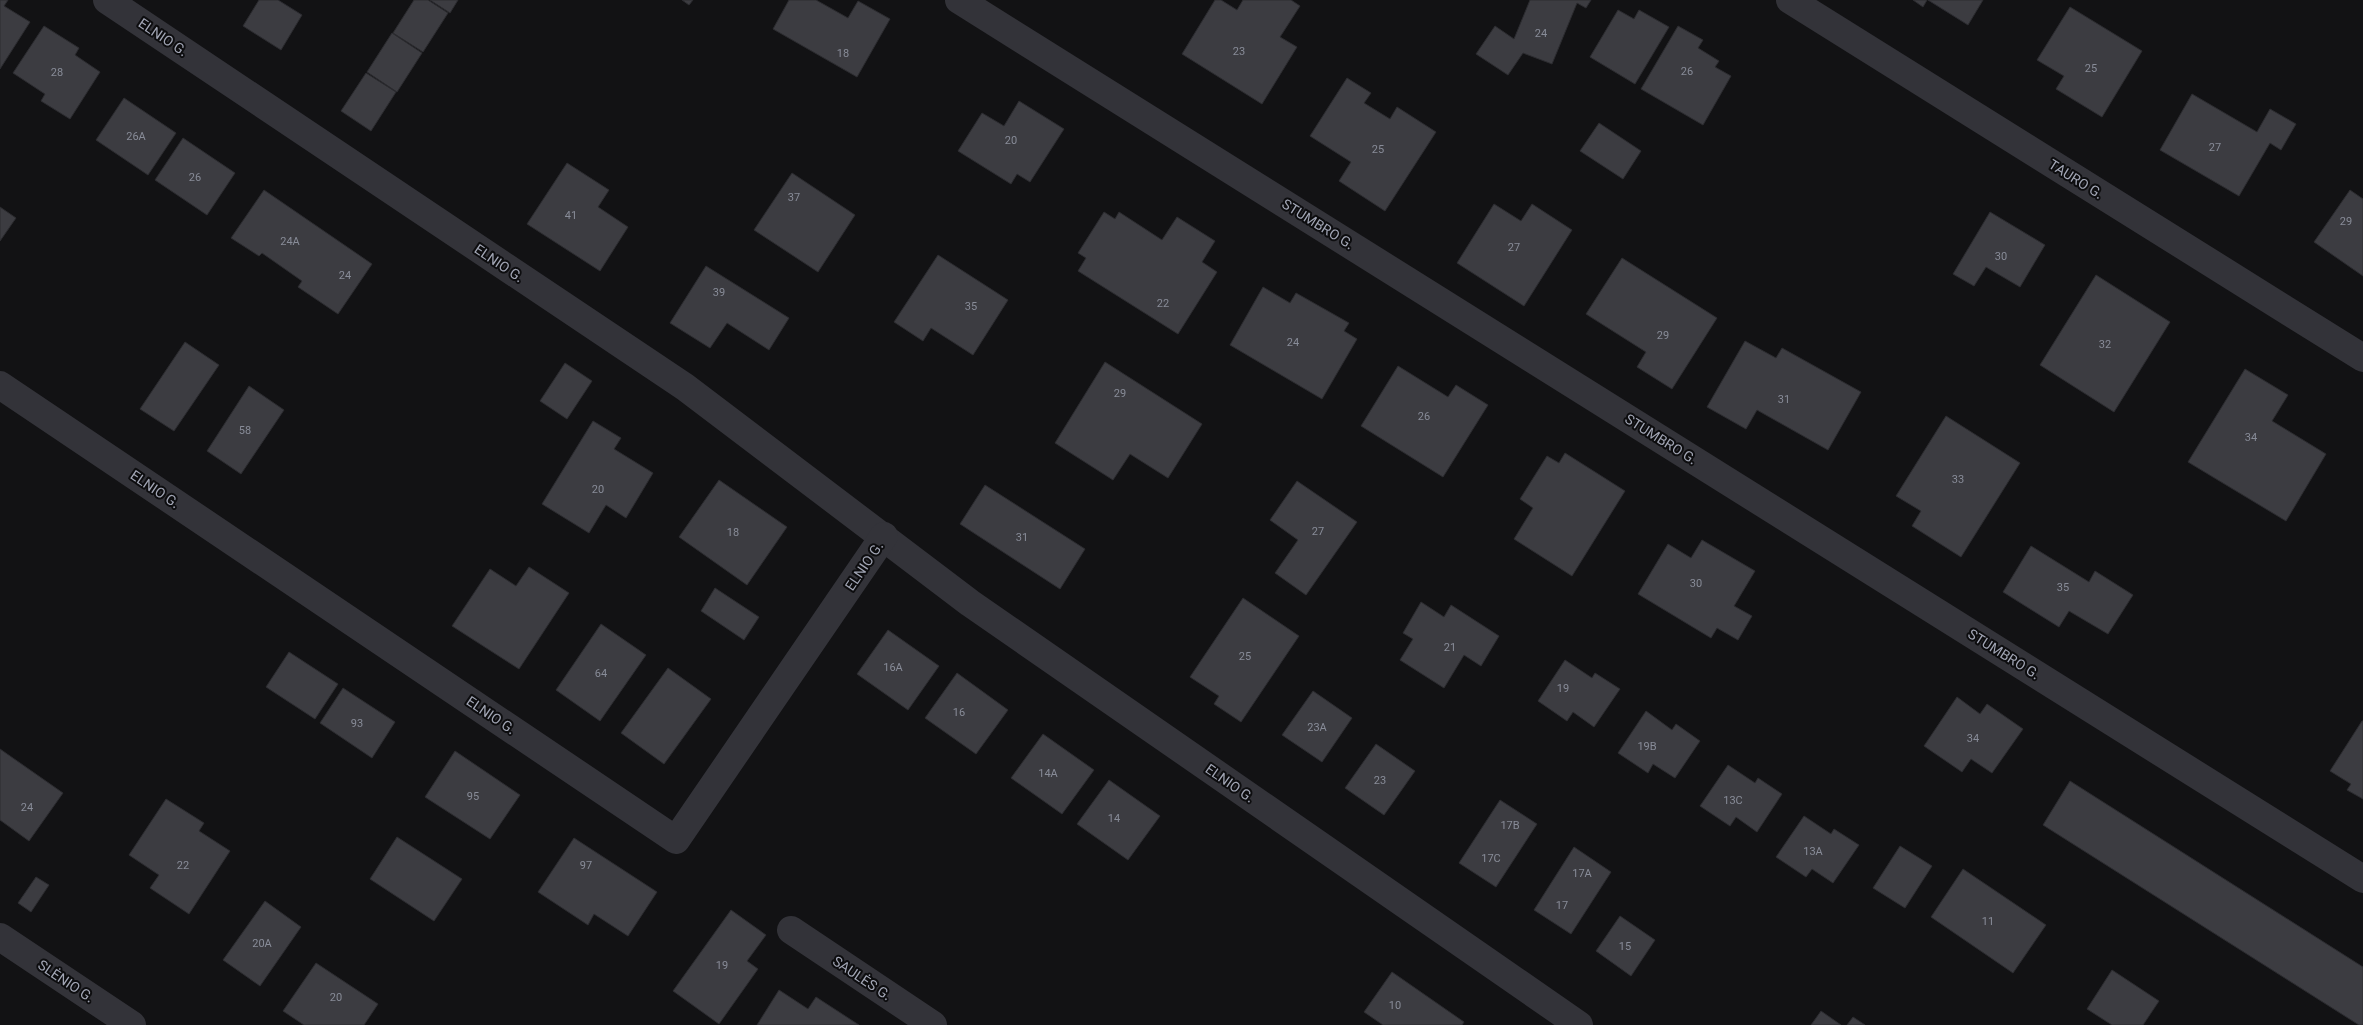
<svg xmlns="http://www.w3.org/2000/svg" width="2363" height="1025" viewBox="0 0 2363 1025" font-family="Roboto,sans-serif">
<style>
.building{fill:#3c3c41;stroke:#2c2c30}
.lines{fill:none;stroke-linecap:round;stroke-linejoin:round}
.minor{stroke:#333339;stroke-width:28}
.labels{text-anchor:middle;stroke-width:4;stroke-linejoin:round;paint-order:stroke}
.number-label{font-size:11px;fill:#888c98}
.street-label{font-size:14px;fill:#a2a6b5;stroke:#0d0d0f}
</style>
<rect width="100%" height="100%" fill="#121214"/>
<g class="building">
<path d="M0,0H8L4,6L30,22L0,69Z"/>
<path d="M259,0H278L302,15L281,50L243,26Z"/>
<path d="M414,0H428L448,13L423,52L393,33Z"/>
<path d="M430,0H458L450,13Z"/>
<path d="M682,0H693L689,5Z"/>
<path d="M789,0H816L848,18L858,1L890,19L857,77L773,29Z"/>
<path d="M1215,0H1221L1237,10L1243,0H1291L1300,6L1280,37L1297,47L1262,104L1182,54Z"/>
<path d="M1530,0H1591L1586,8L1577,3L1552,64L1523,53L1508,75L1476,54L1495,26L1514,39Z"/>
<path d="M1913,0H1927L1923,7Z"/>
<path d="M1928,0H1983L1968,25Z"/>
<path d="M2070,7L2142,51L2102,117L2056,89L2064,76L2037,60Z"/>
<path d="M1618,10L1634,19L1639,10L1669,27L1635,84L1590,57Z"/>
<path d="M44,26L79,48L75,55L100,72L70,119L41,101L45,94L13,73Z"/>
<path d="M1678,26L1703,40L1698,48L1719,61L1715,67L1731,76L1703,125L1641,89Z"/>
<path d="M392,33L422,53L397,92L367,72Z"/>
<path d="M366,73L396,92L371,131L341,111Z"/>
<path d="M1347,78L1371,93L1364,103L1390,119L1397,107L1436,132L1385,211L1339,181L1351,162L1310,136Z"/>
<path d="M2192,94L2257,132L2270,109L2296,124L2281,150L2270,143L2239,196L2160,150Z"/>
<path d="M124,98L176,133L148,175L96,140Z"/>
<path d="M1019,101L1064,129L1030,182L1017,174L1011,184L958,151L982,113L1004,126Z"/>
<path d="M1599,123L1641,151L1623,179L1580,151Z"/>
<path d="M183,138L235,173L207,215L155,180Z"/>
<path d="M567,163L609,190L598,207L628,227L600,271L527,224Z"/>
<path d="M792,173L855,215L818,272L754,230Z"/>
<path d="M264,190L372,264L338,314L298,287L302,281L262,253L259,256L231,238Z"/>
<path d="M2350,190L2363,199V276L2314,242Z"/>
<path d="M1494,204L1521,221L1532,204L1572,230L1524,306L1457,263Z"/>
<path d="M0,207L16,218L0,241Z"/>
<path d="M1104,212L1115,219L1119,212L1162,240L1177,217L1215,241L1202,262L1217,272L1178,334L1078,271L1086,258L1078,253Z"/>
<path d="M1990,212L2045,245L2020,287L1986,267L1974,286L1953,274Z"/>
<path d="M938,255L1008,300L973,355L931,328L923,341L894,322Z"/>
<path d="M1622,258L1717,318L1672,389L1637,367L1646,352L1586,314Z"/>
<path d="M706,266L789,318L769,350L727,323L710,348L670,323Z"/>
<path d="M2096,275L2170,322L2114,412L2040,365Z"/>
<path d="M1263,287L1290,303L1296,293L1349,323L1344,331L1357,339L1322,399L1230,345Z"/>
<path d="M1745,341L1776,358L1782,348L1861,392L1828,450L1757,410L1746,429L1707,407Z"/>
<path d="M185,342L219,365L174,431L140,409Z"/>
<path d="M1105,362L1202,424L1168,478L1130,454L1113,480L1055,443Z"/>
<path d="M565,363L592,381L567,419L540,401Z"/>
<path d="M1398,366L1448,397L1456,385L1488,405L1443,477L1361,426Z"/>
<path d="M2245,369L2288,395L2272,421L2326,454L2286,521L2188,462Z"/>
<path d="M249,386L284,410L241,474L207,451Z"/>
<path d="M1946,416L2020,463L1961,557L1912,526L1921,511L1896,496Z"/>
<path d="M593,421L621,438L614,449L653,473L626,518L606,505L589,533L542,504Z"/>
<path d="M1565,453L1625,491L1572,576L1514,539L1533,508L1520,499L1547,456L1559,463Z"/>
<path d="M719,480L787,527L747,585L679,537Z"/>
<path d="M1297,481L1357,522L1306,595L1275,573L1298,540L1270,520Z"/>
<path d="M985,485L1085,549L1060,589L960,524Z"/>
<path d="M1702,540L1755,571L1734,606L1752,616L1738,640L1717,628L1711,638L1638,594L1668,544L1691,558Z"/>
<path d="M2031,546L2089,582L2095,571L2133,595L2108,634L2069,611L2059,627L2003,592Z"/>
<path d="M529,567L569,593L519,669L452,626L490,569L516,586Z"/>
<path d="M715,588L759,617L744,640L701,611Z"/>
<path d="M1243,598L1299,636L1241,722L1214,704L1219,696L1190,677Z"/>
<path d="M1421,602L1444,617L1451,605L1499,636L1481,666L1464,655L1444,688L1400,660L1413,639L1403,633Z"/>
<path d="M601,624L646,655L600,721L556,690Z"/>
<path d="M888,630L939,666L908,710L857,674Z"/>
<path d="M289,652L338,684L315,719L266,687Z"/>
<path d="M1565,660L1592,678L1595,673L1620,689L1594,727L1573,712L1567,721L1538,701Z"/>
<path d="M668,668L711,699L664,764L621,733Z"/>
<path d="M957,673L1008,710L976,754L925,718Z"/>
<path d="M343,688L395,722L372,758L320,723Z"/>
<path d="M1313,691L1352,718L1322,762L1282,735Z"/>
<path d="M1957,697L1980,714L1987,704L2023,729L1992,773L1971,759L1962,772L1924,746Z"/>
<path d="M1646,711L1672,730L1676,724L1700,741L1675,778L1653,764L1648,773L1618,753Z"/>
<path d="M2362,721H2363V799L2347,790L2351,784L2330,771Z"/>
<path d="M1043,734L1094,770L1062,814L1011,778Z"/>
<path d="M1376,744L1415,771L1384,815L1345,788Z"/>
<path d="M0,749L63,793L29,841L0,820Z"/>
<path d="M455,751L520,795L490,839L425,797Z"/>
<path d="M1728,765L1755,783L1758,778L1782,794L1757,832L1736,817L1730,826L1700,806Z"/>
<path d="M1109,780L1160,816L1128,860L1077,824Z"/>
<path d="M2070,781L2363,967V1025H2359L2043,825Z"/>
<path d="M166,799L204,823L199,831L230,851L189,914L150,888L159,875L129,855Z"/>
<path d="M1500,800L1537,824L1496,887L1459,863Z"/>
<path d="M1804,816L1831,834L1834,829L1859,845L1833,883L1812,869L1806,877L1776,857Z"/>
<path d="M397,837L462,879L434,921L370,879Z"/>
<path d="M574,838L657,892L628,936L594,914L588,925L538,892Z"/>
<path d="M1900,846L1932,866L1905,908L1873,888Z"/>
<path d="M1574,847L1611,872L1571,934L1534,910Z"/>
<path d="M1963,869L2046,925L2013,973L1931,917Z"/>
<path d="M36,877L49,885L31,912L18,903Z"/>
<path d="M265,901L301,927L260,986L223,960Z"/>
<path d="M731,910L766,935L747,961L758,969L719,1024L673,991Z"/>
<path d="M1620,916L1655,940L1631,976L1596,951Z"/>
<path d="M316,963L378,1004L364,1025H304L283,1011Z"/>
<path d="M2112,970L2159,1001L2143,1025H2112L2087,1009Z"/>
<path d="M1392,972L1464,1022L1462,1025H1383L1364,1012Z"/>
<path d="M779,990L808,1009L816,997L859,1025H757Z"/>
<path d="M1821,1011L1841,1025H1811Z"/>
<path d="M1853,1017L1865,1025H1847Z"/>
</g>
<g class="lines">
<g class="minor">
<path d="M107,0L685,387L970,603L1579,1025"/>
<path d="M959,0L2363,879"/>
<path d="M1790,0L2363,358"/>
<path d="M0,385L676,840L884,536"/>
<path d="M791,930L933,1025"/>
<path d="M0,937L132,1025"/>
</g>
</g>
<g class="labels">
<g class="number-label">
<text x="1541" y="37">24</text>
<text x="1239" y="55">23</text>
<text x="843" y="57">18</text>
<text x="2091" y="72">25</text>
<text x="1687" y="75">26</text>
<text x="57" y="76">28</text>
<text x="136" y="140">26A</text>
<text x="1011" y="144">20</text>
<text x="2215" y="151">27</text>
<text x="1378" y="153">25</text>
<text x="195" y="181">26</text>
<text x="794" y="201">37</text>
<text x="571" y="219">41</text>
<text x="2346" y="225">29</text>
<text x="290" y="245">24A</text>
<text x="1514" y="251">27</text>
<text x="2001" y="260">30</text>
<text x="345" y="279">24</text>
<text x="719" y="296">39</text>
<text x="1163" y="307">22</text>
<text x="971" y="310">35</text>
<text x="1663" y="339">29</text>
<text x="1293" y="346">24</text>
<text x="2105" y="348">32</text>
<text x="1120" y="397">29</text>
<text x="1784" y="403">31</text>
<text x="1424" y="420">26</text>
<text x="245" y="434">58</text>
<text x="2251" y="441">34</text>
<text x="1958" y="483">33</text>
<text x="598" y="493">20</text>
<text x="1318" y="535">27</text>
<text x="733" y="536">18</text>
<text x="1022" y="541">31</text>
<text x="1696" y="587">30</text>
<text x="2063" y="591">35</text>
<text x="1450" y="651">21</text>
<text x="1245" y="660">25</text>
<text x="893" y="671">16A</text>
<text x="601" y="677">64</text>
<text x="1563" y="692">19</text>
<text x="959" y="716">16</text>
<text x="357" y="727">93</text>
<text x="1317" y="731">23A</text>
<text x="1973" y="742">34</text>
<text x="1647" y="750">19B</text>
<text x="1048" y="777">14A</text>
<text x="1380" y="784">23</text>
<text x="473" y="800">95</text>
<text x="1733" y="804">13C</text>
<text x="27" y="811">24</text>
<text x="1114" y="822">14</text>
<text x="1510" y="829">17B</text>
<text x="1813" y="855">13A</text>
<text x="1491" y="862">17C</text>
<text x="183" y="869">22</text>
<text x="586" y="869">97</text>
<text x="1582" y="877">17A</text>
<text x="1562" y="909">17</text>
<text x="1988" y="925">11</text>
<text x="262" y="947">20A</text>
<text x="1625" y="950">15</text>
<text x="722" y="969">19</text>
<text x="336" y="1001">20</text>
<text x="1395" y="1009">10</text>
</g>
<g class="street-label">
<text transform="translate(163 37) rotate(34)" y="5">ELNIO G.</text>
<text transform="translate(2076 179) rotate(32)" y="5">TAURO G.</text>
<text transform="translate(1318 224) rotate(32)" y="5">STUMBRO G.</text>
<text transform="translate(499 263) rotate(34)" y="5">ELNIO G.</text>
<text transform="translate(1661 439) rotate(32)" y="5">STUMBRO G.</text>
<text transform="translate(155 489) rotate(34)" y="5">ELNIO G.</text>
<text transform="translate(864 566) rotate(-56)" y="5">ELNIO G.</text>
<text transform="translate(2004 654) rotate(32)" y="5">STUMBRO G.</text>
<text transform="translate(491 715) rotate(34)" y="5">ELNIO G.</text>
<text transform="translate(1230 783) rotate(35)" y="5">ELNIO G.</text>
<text transform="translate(862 978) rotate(34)" y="5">SAULĖS G.</text>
<text transform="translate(66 981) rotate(34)" y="5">SLĖNIO G.</text>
</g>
</g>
</svg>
